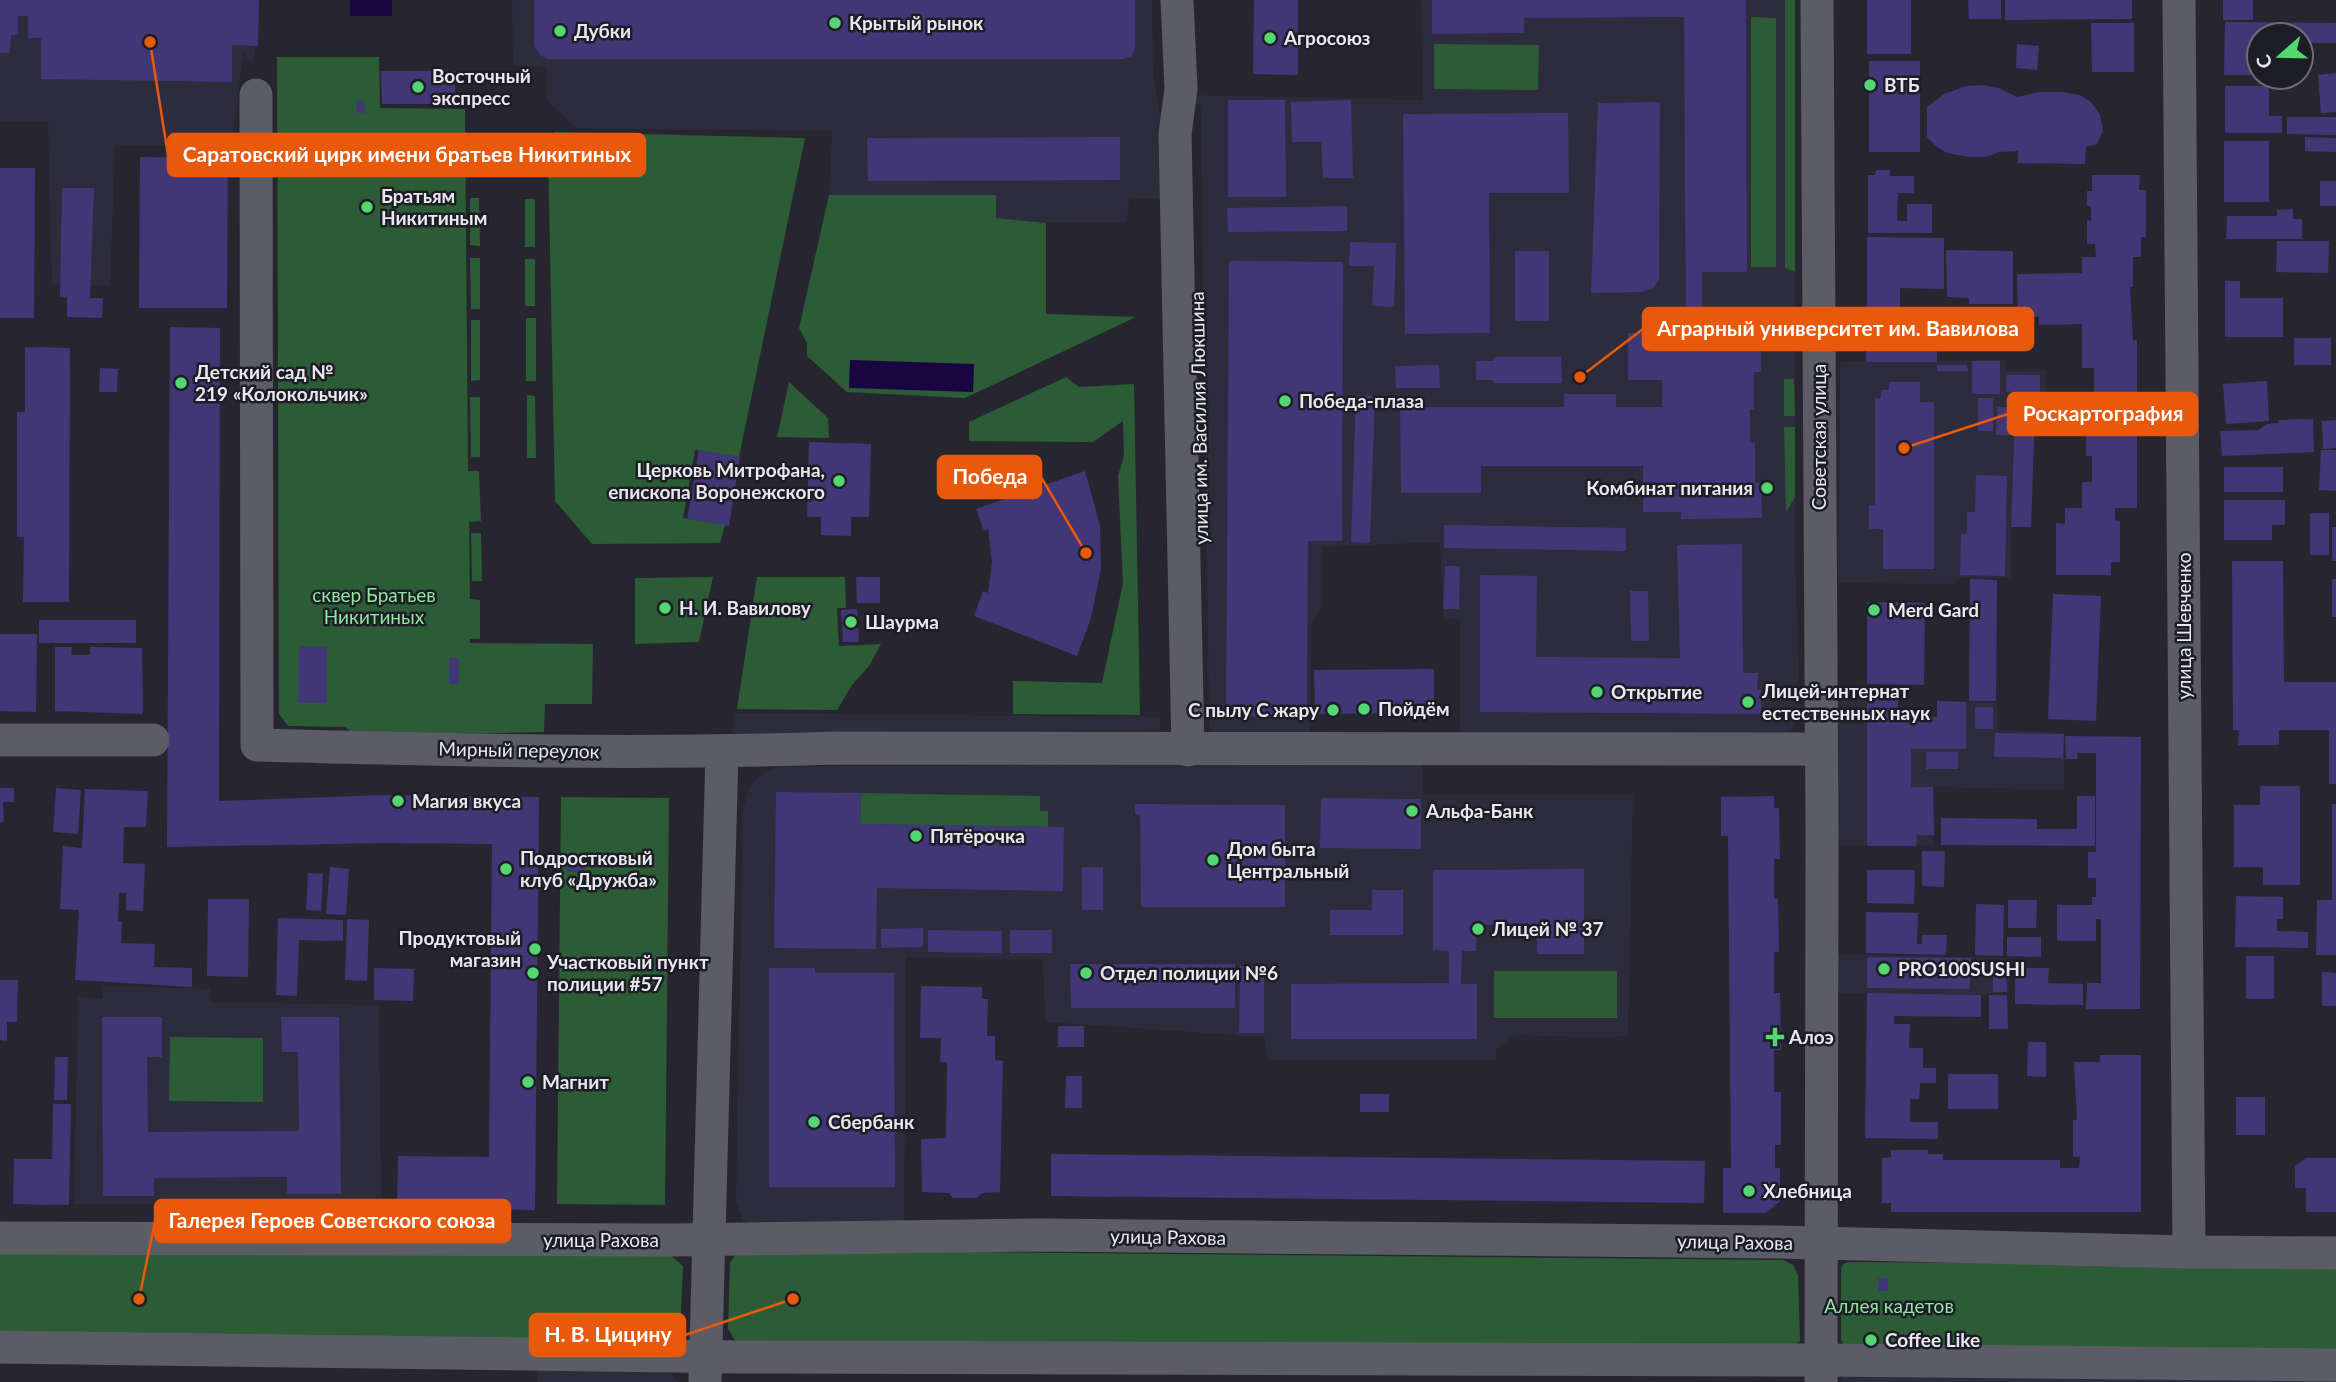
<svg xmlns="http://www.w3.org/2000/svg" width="2336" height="1382" viewBox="0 0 2336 1382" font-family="Lato,sans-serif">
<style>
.built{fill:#2d2c3c}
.green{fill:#2b5c35}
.water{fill:#180542}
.building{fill:#413776}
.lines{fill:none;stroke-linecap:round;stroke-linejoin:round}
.minor{stroke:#5c5c66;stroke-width:33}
.poi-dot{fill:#54d672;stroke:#1d1d26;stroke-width:2.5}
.labels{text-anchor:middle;stroke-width:5;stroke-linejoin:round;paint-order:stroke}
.poi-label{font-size:19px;font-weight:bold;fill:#e8e8ee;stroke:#1d1d26;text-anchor:start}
.street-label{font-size:19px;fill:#e8e8ee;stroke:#1d1d26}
.park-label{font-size:19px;fill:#8fe89e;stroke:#1d1d26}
.leader{fill:none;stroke:#e8590c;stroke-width:2.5}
.callout-dot{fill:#e8590c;stroke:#1d1d26;stroke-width:2.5}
.callout{fill:#e8590c;stroke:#e8590c;stroke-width:2.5}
.callout-label{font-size:21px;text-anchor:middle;font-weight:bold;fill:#fff}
</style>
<rect width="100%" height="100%" fill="#272630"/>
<g class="built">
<path d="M0,0H255L254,65L243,53L232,145H115L110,285H52L48,122H0Z"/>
<path d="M512,0H1152L1153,71L1161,124V199L1129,198L1127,222L1046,223L995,218V195H829L832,131L577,128L549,103L546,93V67L513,66Z"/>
<path d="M1421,0H1795V558L1800,715L1790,732L1778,735L1460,736V619H1444L1440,542L1322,547V608L1311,625L1310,736H1214L1209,726L1201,108L1189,95L1423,100Z"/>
<path d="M2006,360V371L2045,369L2046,396L2016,398L2011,527V578H1960L1953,584L1838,583L1840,362Z"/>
<path d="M1837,695H1898L1899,717H1937V701L1997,702L1998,730L2064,733V790L1934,787L1933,845L1837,846Z"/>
<path d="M736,713L1160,717V730L731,736Z"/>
<path d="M1422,763L1423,795H1633L1628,1035L1605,1038L1515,1035L1496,1050V1060H1268L1264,1037L1045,1022L1043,959L906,957L904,1227L752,1226L742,1218L736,1202L743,808L750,786L764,773L779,767Z"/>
<path d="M1836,954L2009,958V992L1981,995L1836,993Z"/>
<path d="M103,986L210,989V1002L379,1005L381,1205L74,1204L78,996L103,999Z"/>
<path d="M538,1367L665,1368L678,1382H537Z"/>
<path d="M1844,1372L2336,1377V1382H1840Z"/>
</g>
<g class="green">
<path d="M1785,0H1795V272L1785,268Z"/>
<path d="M1751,17L1776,18V267H1751Z"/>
<path d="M1434,44L1539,45L1538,90L1434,89Z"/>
<path d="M277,57H379L380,108L465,109L468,471H479L481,521L469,522L470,599L480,600V639H470V643L593,644L592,704H545L544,732L357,736L345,727L288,726L279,714Z"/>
<path d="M554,132L805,138L739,457L695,450L683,518L725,525L720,543L592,544L555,501L548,148Z"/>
<path d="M829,195H996V218L1046,223V314L1136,317L965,398L847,392L807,356V343L799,328Z"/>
<path d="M470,198H479L480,246L470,245Z"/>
<rect x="525" y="199" width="10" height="48"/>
<path d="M470,258H480V309H471Z"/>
<rect x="525" y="259" width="10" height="47"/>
<rect x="526" y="318" width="10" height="63"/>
<path d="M471,320H480V380L471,381Z"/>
<path d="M1066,377L1079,387L1134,384L1140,715L1013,714V681L1102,683L1123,583L1118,476L1124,456L1123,421L1093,442L969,441V422Z"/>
<path d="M1784,379H1794L1795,416H1784Z"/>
<path d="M789,382L828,418L829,438L777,437Z"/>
<path d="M527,395L535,396L536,458H527Z"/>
<path d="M470,397H480V457H471Z"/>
<path d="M1784,427H1795V497L1786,512Z"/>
<path d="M471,533H481L482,581H472Z"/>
<path d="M713,577L699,642L635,644V578Z"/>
<path d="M757,577H845L846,608H837L839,646L881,644L869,666L852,685L837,710L737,709Z"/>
<path d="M861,793L1040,796V811H1048V827L860,824Z"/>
<path d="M561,797L669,798L665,1205L557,1204Z"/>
<rect x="1494" y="971" width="123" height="47"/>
<path d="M170,1037L263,1038V1102L169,1101Z"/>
<path d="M751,1250L1783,1260L1793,1265L1798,1275L1800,1341L1793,1346L736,1342L728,1329L730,1263L737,1252Z"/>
<path d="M0,1253L671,1256L683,1266L680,1332L675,1338L669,1340L0,1335Z"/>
<path d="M1848,1262L2336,1265V1352L1845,1347L1841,1340V1269L1843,1264Z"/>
</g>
<g class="water">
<rect x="350" y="0" width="42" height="16"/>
<path d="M850,360L974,364L973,392L849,388Z"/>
</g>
<g class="building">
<path d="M0,0H259L258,46L232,45V82L41,79V38H28V16H18V35H11L10,53H0Z"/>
<path d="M534,0H1135V48L1132,56L1123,59H547L540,55L534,46Z"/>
<path d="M1254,0H1298V75L1253,74Z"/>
<path d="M1432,0H1746L1747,272H1702V333L1761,332V372H1754V409H1750V443H1755V483H1761L1762,518L1681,519V512H1643V466H1481V493H1401L1400,407H1564V394H1616V407H1662V380H1628V333H1686L1684,17L1524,18V33L1432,34Z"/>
<rect x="1867" y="0" width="44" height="54"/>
<path d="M1968,0H2001V19H1969Z"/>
<path d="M2005,0H2132V19L2005,20Z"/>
<rect x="2223" y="0" width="30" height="20"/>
<path d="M2225,22L2336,23V43H2301V35H2259V75H2224Z"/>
<path d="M2091,23H2134V72H2092Z"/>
<path d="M2017,44L2039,46L2037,70L2016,68Z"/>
<rect x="1869" y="61" width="51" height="91"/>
<path d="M381,71H455V104H382Z"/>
<path d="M2336,73V112L2321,113L2318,75Z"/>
<path d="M1982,85L1999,88L2017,97L2038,92H2061L2080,95L2091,102L2100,115L2103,131L2097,144L2086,147L2085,164L2018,163V151L1999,152L1986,157H1970L1947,153L1936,146L1927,137V107L1944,94L1966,86Z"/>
<path d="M2225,86H2269V116H2282V133H2225Z"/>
<path d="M1228,100H1285L1286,197H1228Z"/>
<path d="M1351,100L1353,178H1323L1321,142H1292L1291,102Z"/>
<path d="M356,101H364L365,113H357Z"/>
<path d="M1660,102L1659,279L1653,288L1643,292L1591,293L1598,103Z"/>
<path d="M1568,113L1569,193H1489L1490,333L1405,334L1403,114Z"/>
<path d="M2287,117H2336V135L2287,134Z"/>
<path d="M1120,137V180L868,181L867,138Z"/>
<path d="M2305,137L2336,138V152L2305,151Z"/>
<rect x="2224" y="141" width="45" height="61"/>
<path d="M140,157L228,158L227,308H139Z"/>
<path d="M0,168H35L34,318H0Z"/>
<path d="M1876,170H1890V176H1914V193H1898L1897,221H1907V204H1932V233H1868V175H1875Z"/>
<path d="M2092,175H2140L2139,190H2146V237H2141V257H2133V287H2130L2133,340H2137V508H2115V520L2120,521V562H2111V575H2056V523L2065,524V508H2082V482H2092V456H2086V427H2081V394H2094V368H2082V324L2039,325V317H2018L2017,274L2082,273V257H2096L2095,244H2087V220L2091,221V206H2087V191H2092Z"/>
<rect x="2320" y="181" width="16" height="25"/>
<path d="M62,188H94L90,298H103L102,318L67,317V298L60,297Z"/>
<path d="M1347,206V231L1228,232L1227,208Z"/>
<path d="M2293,209V219H2302V239H2226L2227,216H2277V210Z"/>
<path d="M1867,237L1944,238V289L1900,288V319L1867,318Z"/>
<path d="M2277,241H2329L2328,273L2276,272Z"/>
<path d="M1350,242L1396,243L1394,307L1372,306L1374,266H1349Z"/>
<path d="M1946,250L2013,251V304H1969V298L1947,297Z"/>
<rect x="1515" y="251" width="34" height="70"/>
<path d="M1229,261L1343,262L1342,541H1308L1307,717L1226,716Z"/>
<path d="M2225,281H2240V298H2283V337H2225Z"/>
<rect x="1866" y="323" width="71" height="39"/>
<path d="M170,327L220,328L219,801L385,795L539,797L535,1210L397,1208L398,1156L489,1157L492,844L384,843L167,847Z"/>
<rect x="2294" y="338" width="37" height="27"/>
<path d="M25,347L70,348L69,602H23L24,537H17V412H25Z"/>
<path d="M1493,357H1561L1562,383H1493V380H1476V361H1494Z"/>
<rect x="1972" y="361" width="28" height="33"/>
<path d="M1439,365L1440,388H1396L1395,366Z"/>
<path d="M1937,365H1967L1968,371H1937Z"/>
<path d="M100,368L118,369L117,392H99Z"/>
<rect x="2006" y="375" width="34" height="17"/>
<path d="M2267,381L2269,421L2226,424L2223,384Z"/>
<path d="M1889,382H1920V402H1934V569H1883V529H1869V505H1875V398H1881V390H1889Z"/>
<path d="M1356,395L1375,396L1370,543L1351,542Z"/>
<rect x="1978" y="398" width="15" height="33"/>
<path d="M1997,407H2013V435H1996Z"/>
<path d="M2015,413L2035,414L2031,527H2011Z"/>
<path d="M2313,419L2314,452L2222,456L2220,431L2258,430L2267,424L2278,423L2279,420Z"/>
<path d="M2336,420V448L2323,449L2322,421Z"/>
<path d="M809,442L871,444L869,517H851V536L821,535V517H807Z"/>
<path d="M699,450L740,457L729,526L687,519Z"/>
<path d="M2321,450H2336V491L2319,490Z"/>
<rect x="2224" y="467" width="59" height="25"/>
<path d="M1085,471L1100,525L1101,568L1091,618L1077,656L974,616L983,591L988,593L992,562L988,529L984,531L976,509Z"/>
<path d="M1976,475L2007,476L2005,576L1960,575L1961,534H1967V512H1975Z"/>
<path d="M2224,500H2285V525H2272V540H2224Z"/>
<rect x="2310" y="513" width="19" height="42"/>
<path d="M1444,525L1626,528V551L1444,548Z"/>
<rect x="2332" y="527" width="4" height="34"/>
<path d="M1742,544L1743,673H1758L1757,690H1761V714L1480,712V575L1537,576L1536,657L1680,658L1677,545Z"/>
<path d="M2232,561H2283L2284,682H2336V784H2329V730H2279V745H2238L2239,730H2233Z"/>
<path d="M1445,566H1460L1459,609H1443Z"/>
<path d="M856,577H880V603H857Z"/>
<path d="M1970,579L1997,580L1996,701H1969Z"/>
<rect x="2332" y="579" width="4" height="38"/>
<path d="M1630,591H1648L1649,641H1631Z"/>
<path d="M2053,594L2101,596L2096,721L2048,719Z"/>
<path d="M1867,602L1925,603L1924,685L1867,684Z"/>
<path d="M857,609L859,642H843L841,610Z"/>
<rect x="39" y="620" width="97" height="23"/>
<path d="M0,634H37L36,712L0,711Z"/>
<path d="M299,646L327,647V703H298Z"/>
<path d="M55,647H72L71,655H90V647L142,648L143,714L55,711Z"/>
<rect x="449" y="658" width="10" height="26"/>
<path d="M1434,669V713L1315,714L1314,670Z"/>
<path d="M1867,695H1898V717H1937V701L1966,702V749H1911V787H1933L1934,835H1917L1916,846H1867Z"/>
<rect x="1975" y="707" width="18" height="22"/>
<path d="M1995,733L2064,734L2063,758L1994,757Z"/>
<path d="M2065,736L2141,737L2140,1009H2086L2087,983H2101V919H2096V941H2057V905H2092V897H2096V878H2088V852H2096V753H2077L2078,759H2066Z"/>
<rect x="1926" y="752" width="32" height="17"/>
<path d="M2260,786H2300V885H2263V867H2234V805H2260Z"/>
<path d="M0,788H14V802H3L4,822H0Z"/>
<path d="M56,788L81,790L78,834L53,832Z"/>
<path d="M85,789L148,791L146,827H124L123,863L145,864L143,911L126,910V893H119L118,921H122L121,943L155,944L154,967L192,968V987L75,980L79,910L60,909L63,846L82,848Z"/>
<path d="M776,792L861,793L860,824L1064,827L1063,891L877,888L876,949L774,948Z"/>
<path d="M1774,796V808H1779L1780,859H1774V899H1778L1779,952H1774V993H1780L1781,1050H1774V1092H1781V1145H1775V1168H1780V1201L1766,1213H1723V1168H1731L1728,836H1721V797Z"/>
<path d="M2077,796H2095V846L1941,845V818L2037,819V829H2077Z"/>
<path d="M1321,798L1421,799V849L1320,848Z"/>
<path d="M1135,804L1285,805V907H1141L1140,814H1135Z"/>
<path d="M2332,804H2336V955H2316L2317,900H2332Z"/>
<path d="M1922,851H1945L1944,887L1922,886Z"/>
<rect x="567" y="856" width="18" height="16"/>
<path d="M330,867L349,869L346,915L326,914Z"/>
<rect x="1082" y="867" width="21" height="43"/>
<path d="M1584,869V954H1537V925H1477L1476,951H1462L1461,984H1477V1039H1291V984L1449,983V951L1433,950V870Z"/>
<path d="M1867,870H1915L1914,904L1867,903Z"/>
<path d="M308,873L323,874L321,911L306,910Z"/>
<path d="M1372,890H1403V935H1330V910H1372Z"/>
<path d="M2236,896L2283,897V919H2277V931L2308,932V948L2235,947Z"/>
<path d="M208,899H249L248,977L207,976Z"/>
<path d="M2008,900H2037L2036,928H2008Z"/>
<path d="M1976,904L2004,905L2003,956L1975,955Z"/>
<path d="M1866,912L1918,913L1917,944H1922V935H1947L1946,955L1866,953Z"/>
<path d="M278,918L343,920V941L299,940L297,996L276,995Z"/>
<path d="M347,919L369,920L367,981L345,980Z"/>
<path d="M923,928V947L881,948V929Z"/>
<path d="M928,930L1002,931V953L928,952Z"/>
<rect x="1010" y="930" width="42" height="23"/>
<path d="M2007,937H2041V957L2007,956Z"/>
<rect x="2246" y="956" width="28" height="43"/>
<path d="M1867,957L1971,958L1970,989L1867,988Z"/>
<path d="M1070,964H1235V1008H1071Z"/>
<path d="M1240,966H1264V1033H1239Z"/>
<path d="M374,968L414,969L413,1001L374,1000Z"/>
<path d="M769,968H815V973H894L895,1187H769Z"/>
<path d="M2015,968H2049L2048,983L2083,984V1005L2015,1004Z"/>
<path d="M1993,971H2006L2007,992H1993Z"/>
<path d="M2322,972L2336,973V1006H2322Z"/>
<path d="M0,980H18L17,1022H7V1041L0,1040Z"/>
<path d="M921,986L982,987V999H988L987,1036H995V1060L1003,1061L1000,1192L982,1193L977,1198H953L949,1193L922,1192L921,1139L946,1138L947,1062H940L941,1038H920Z"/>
<path d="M1867,993L1981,995V1017L1894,1016V1024H1910L1909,1048H1923V1068H1936V1083H1920L1919,1099H1910V1122H1938V1139L1865,1138Z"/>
<path d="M1989,995H2007L2008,1029H1989Z"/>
<path d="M102,1017H162V1057H147L148,1132L299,1131L298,1052H282L281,1017H339L341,1194H287V1177L154,1178V1196H103Z"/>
<rect x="1058" y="1026" width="26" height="21"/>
<path d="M2028,1042H2046V1077L2027,1076Z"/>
<path d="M2100,1055H2141V1212H1891V1203H1882V1158L1891,1157V1150H1928V1154H1943V1160H2060V1168H2079L2080,1157H2073V1120H2077L2074,1062H2100Z"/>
<path d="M55,1057H68L67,1100H54Z"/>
<rect x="1948" y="1074" width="50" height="35"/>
<path d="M1066,1076H1082V1108H1065Z"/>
<rect x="1360" y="1094" width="29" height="18"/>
<rect x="2236" y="1097" width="29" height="38"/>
<path d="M53,1104H71L69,1205L13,1204L14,1159H52Z"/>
<path d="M1051,1154L1705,1161L1704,1203L1051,1196Z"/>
<path d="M2306,1158H2336V1212H2306V1188H2295V1166Z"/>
<rect x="1878" y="1278" width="10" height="13"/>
<rect x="1866" y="1333" width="10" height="13"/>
</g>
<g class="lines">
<g class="minor">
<path d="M1177,0L1181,89L1175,134L1188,750"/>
<path d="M1817,0L1822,832L1821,1380"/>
<path d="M2179,0L2189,1252"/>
<path d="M256,95L257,745C450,750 642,755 834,748L1821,749"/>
<path d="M0,740H153"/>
<path d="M0,1238L672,1240L1041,1235L1777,1242L2189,1252L2336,1253"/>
<path d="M0,1347L742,1357L1821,1360L2336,1365"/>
<path d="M705,1382L722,752"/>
</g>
</g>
<g class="poi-dot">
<circle cx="835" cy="23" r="7"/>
<circle cx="560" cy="31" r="7"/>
<circle cx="1270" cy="38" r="7"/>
<circle cx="1870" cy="85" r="7"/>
<circle cx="418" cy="87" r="7"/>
<circle cx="367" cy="207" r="7"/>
<circle cx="181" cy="383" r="7"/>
<circle cx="1285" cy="401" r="7"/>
<circle cx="839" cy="481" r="7"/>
<circle cx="1767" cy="488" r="7"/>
<circle cx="665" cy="608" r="7"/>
<circle cx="1874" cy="610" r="7"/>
<circle cx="851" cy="622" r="7"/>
<circle cx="1597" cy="692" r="7"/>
<circle cx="1748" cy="702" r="7"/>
<circle cx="1364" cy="709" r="7"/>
<circle cx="1333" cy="710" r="7"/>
<circle cx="398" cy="801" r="7"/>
<circle cx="1412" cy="811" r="7"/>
<circle cx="916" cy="836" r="7"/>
<circle cx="1213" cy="860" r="7"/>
<circle cx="506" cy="869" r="7"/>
<circle cx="1478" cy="929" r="7"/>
<circle cx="535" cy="949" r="7"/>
<circle cx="1884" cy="969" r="7"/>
<circle cx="533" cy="973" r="7"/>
<circle cx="1086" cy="973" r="7"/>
<path d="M1771.5 1026.5h7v7h7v7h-7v7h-7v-7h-7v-7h7z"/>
<circle cx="528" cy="1082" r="7"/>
<circle cx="814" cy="1122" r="7"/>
<circle cx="1749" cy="1191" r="7"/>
<circle cx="1871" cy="1340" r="7"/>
</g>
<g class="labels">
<g class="poi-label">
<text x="849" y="30">Крытый рынок</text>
<text x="574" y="38">Дубки</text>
<text x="1284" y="45">Агросоюз</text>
<text x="432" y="83">Восточный<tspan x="432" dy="22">экспресс</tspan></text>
<text x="1884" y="92">ВТБ</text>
<text x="381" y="203">Братьям<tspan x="381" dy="22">Никитиным</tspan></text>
<text x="195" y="379">Детский сад №<tspan x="195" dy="22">219 «Колокольчик»</tspan></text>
<text x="1299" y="408">Победа-плаза</text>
<text x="825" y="477" text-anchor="end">Церковь Митрофана,<tspan x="825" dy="22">епископа Воронежского</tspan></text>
<text x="1753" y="495" text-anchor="end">Комбинат питания</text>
<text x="679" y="615">Н. И. Вавилову</text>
<text x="1888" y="617">Merd Gard</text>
<text x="865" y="629">Шаурма</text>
<text x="1762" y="698">Лицей-интернат<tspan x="1762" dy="22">естественных наук</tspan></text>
<text x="1611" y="699">Открытие</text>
<text x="1378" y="716">Пойдём</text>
<text x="1319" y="717" text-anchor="end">С пылу С жару</text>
<text x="412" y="808">Магия вкуса</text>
<text x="1426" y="818">Альфа-Банк</text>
<text x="930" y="843">Пятёрочка</text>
<text x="1227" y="856">Дом быта<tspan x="1227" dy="22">Центральный</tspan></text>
<text x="520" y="865">Подростковый<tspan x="520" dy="22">клуб «Дружба»</tspan></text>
<text x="1492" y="936">Лицей № 37</text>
<text x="521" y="945" text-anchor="end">Продуктовый<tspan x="521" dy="22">магазин</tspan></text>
<text x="547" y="969">Участковый пункт<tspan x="547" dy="22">полиции #57</tspan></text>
<text x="1898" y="976">PRO100SUSHI</text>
<text x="1100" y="980">Отдел полиции №6</text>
<text x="1789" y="1044">Алоэ</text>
<text x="542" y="1089">Магнит</text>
<text x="828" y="1129">Сбербанк</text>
<text x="1763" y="1198">Хлебница</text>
<text x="1885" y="1347">Coffee Like</text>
</g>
<g class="street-label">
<text transform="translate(1199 418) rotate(-91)" y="7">улица им. Василия Люкшина</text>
<text transform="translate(1819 437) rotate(-90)" y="7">Советская улица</text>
<text transform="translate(2184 626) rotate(-90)" y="7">улица Шевченко</text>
<text transform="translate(519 750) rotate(1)" y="7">Мирный переулок</text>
<text transform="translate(1168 1237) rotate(1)" y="7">улица Рахова</text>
<text x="601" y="1247">улица Рахова</text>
<text transform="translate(1735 1242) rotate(1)" y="7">улица Рахова</text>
</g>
<g class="park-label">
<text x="374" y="602">сквер Братьев<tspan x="374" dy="22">Никитиных</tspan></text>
<text x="1889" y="1313">Аллея кадетов</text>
</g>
</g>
<path class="leader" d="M150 42L168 155M1580 377L1643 329M1904 448L2008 414M1086 553L1041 477M139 1299L155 1221M793 1299L685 1335"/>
<g class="callout-dot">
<circle cx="150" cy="42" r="7"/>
<circle cx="1580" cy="377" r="7"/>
<circle cx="1904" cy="448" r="7"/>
<circle cx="1086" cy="553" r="7"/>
<circle cx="139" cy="1299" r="7"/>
<circle cx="793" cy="1299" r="7"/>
</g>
<g class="callout">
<rect x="168" y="134" width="477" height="42" rx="7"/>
<rect x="1643" y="308" width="390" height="42" rx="7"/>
<rect x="2008" y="393" width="189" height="42" rx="7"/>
<rect x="938" y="456" width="103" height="42" rx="7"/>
<rect x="155" y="1200" width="355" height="42" rx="7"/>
<rect x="530" y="1314" width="155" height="42" rx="7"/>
</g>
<g class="callout-label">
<text x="407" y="162">Саратовский цирк имени братьев Никитиных</text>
<text x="1838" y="336">Аграрный университет им. Вавилова</text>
<text x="2103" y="421">Роскартография</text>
<text x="990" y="484">Победа</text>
<text x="332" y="1228">Галерея Героев Советского союза</text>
<text x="608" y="1342">Н. В. Цицину</text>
</g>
<g transform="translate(2280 56) rotate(250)"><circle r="33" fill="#1d1d26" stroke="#6e6e76" stroke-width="2"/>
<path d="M0-5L12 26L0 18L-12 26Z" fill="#54d672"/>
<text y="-10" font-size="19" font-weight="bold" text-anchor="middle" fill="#e8e8ee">С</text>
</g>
</svg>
